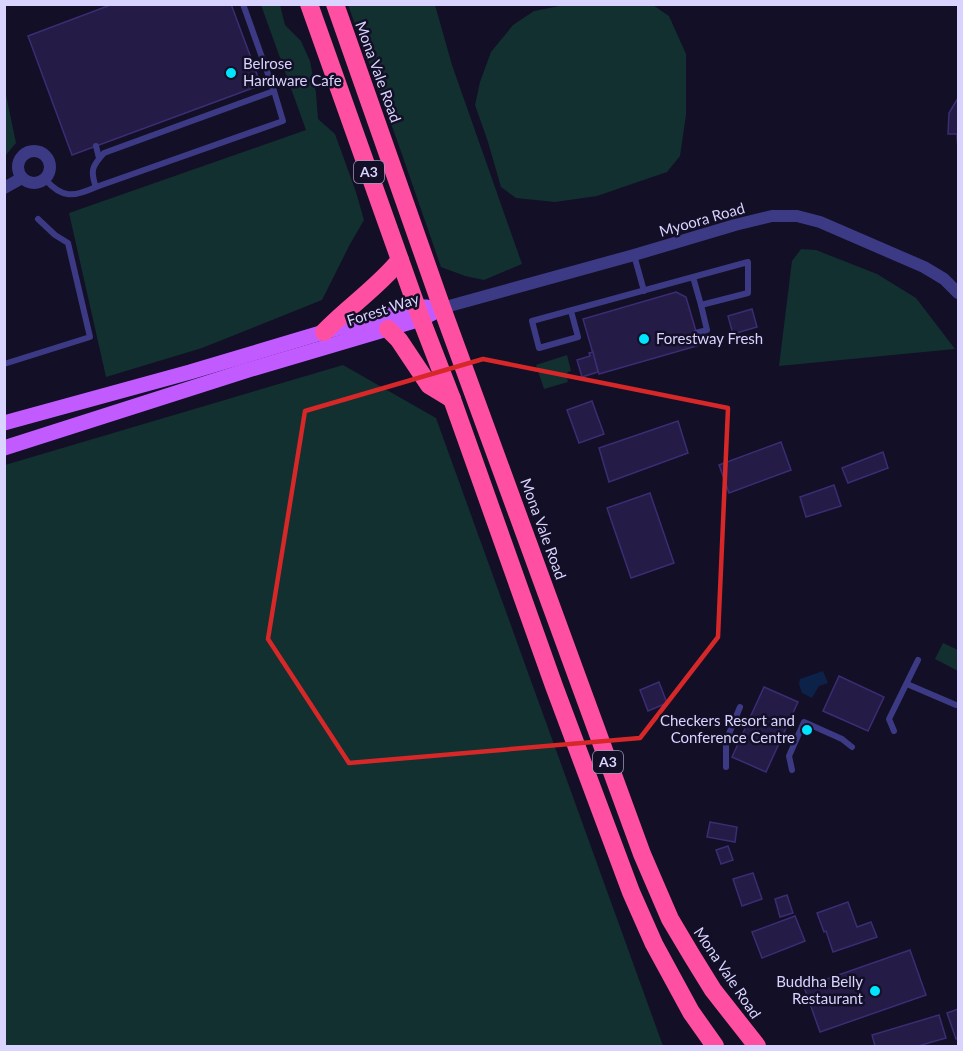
<svg xmlns="http://www.w3.org/2000/svg" width="963" height="1051" viewBox="0 0 963 1051" font-family="Lato,sans-serif">
<style>
.green{fill:#12302f}
.water{fill:#0c2248}
.building{fill:#241b47;stroke:#3b2d73;stroke-width:1.5}
.lines{fill:none;stroke-linecap:round;stroke-linejoin:round}
.lane{stroke:#3d3a85;stroke-width:6}
.street{stroke:#3d3a85;stroke-width:12}
.primary{stroke:#c25bff;stroke-width:15}
.highway{stroke:#ff4fa3;stroke-width:18}
.marked{fill:none;stroke:#d62828;stroke-width:4.5;stroke-linejoin:round}
.poi-dot{fill:#00e5ff;stroke:#130f26;stroke-width:2}
.labels{text-anchor:middle;stroke-width:5;stroke-linejoin:round;paint-order:stroke}
.shield{fill:#130f26;stroke:#9e99be;stroke-width:1.5}
.shield-label{font-size:14px;font-weight:bold;fill:#d9d4ff}
.poi-label{font-size:15px;fill:#d9d4ff;stroke:#130f26;text-anchor:start}
.street-label{font-size:15px;fill:#d9d4ff;stroke:#130f26}
</style>
<rect width="100%" height="100%" fill="#130f26"/>
<g class="green">
<path d="M261,5H280L285,25L301,41L310,61L316,93L318,119L335,134L356,192L364,220L349,246L322,300L202,348L106,377L69,213L306,130Z"/>
<path d="M348,5H435L452,65L522,264L484,280L465,276L441,267L398,143Z"/>
<path d="M565,5H653L669,16L686,54V115L680,156L667,172L597,196L555,202L516,198L501,187L488,142L475,105L480,82L491,52L513,25L534,11Z"/>
<path d="M5,90L16,143L5,156H4Z"/>
<path d="M801,249L816,250L877,274L916,298L955,349L779,366L792,261Z"/>
<path d="M567,355L571,371L568,372L566,374L568,382L544,389L536,365Z"/>
<path d="M343,365L436,418L663,1046H5V465Z"/>
<path d="M943,643L958,650V671L935,659Z"/>
</g>
<path class="water" d="M823,671L828,683L819,686L812,698L802,693L799,684L800,679Z"/>
<g class="building">
<path d="M113,4H231L261,85L72,155L28,36Z"/>
<path d="M958,98V150L957,134H948L949,113Z"/>
<path d="M676,292L686,297L700,345L599,374L583,319Z"/>
<path d="M752,309L757,327L733,334L728,316Z"/>
<path d="M593,352L598,372L582,377L577,360L590,356L589,353Z"/>
<path d="M592,401L604,434L579,443L567,410Z"/>
<path d="M678,421L688,453L609,482L599,448Z"/>
<path d="M781,442L791,470L729,493L719,465Z"/>
<path d="M883,452L888,468L848,483L842,468Z"/>
<path d="M834,485L841,506L806,517L800,497Z"/>
<path d="M650,493L674,563L631,578L607,508Z"/>
<path d="M839,676L884,697L868,731L823,711Z"/>
<path d="M659,682L667,703L648,711L640,690Z"/>
<path d="M764,687L798,702L766,772L732,757Z"/>
<path d="M710,822L737,827L735,842L707,837Z"/>
<path d="M728,846L733,860L721,864L716,850Z"/>
<path d="M753,873L762,899L742,906L733,879Z"/>
<path d="M787,895L793,913L780,917L775,899Z"/>
<path d="M848,902L857,927L871,922L877,937L833,952L826,931L824,932L817,913Z"/>
<path d="M795,916L805,941L762,958L752,932Z"/>
<path d="M910,950L926,995L820,1032L804,987Z"/>
<path d="M958,1009V1038L956,1039L947,1013Z"/>
<path d="M939,1015L946,1038L918,1046H875L872,1035Z"/>
</g>
<g class="lines">
<g class="lane">
<path d="M96,146L99,158"/>
<path d="M45,179C62,199 74,197 96,187L283,121L274,91L243,4"/>
<path d="M96,187C90,171 92,166 104,153L274,91"/>
<path d="M634,255L644,291"/>
<path d="M571,311L578,337L539,348L532,321C604,302 676,282 748,262V293L701,305L693,277"/>
<path d="M696,333L707,330L701,305"/>
<path d="M4,364L90,337L68,243L55,235L38,219"/>
<path d="M907,684L956,705"/>
<path d="M894,731L889,719L918,660"/>
<path d="M726,767V741L740,707"/>
<path d="M792,770L789,756L804,722L842,739L852,747"/>
</g>
<g class="street">
<circle cx="34" cy="167" r="16"/>
<path d="M4,188L22,178"/>
<path d="M442,308L634,255L735,225L772,216H797L820,222L924,267L944,279L958,293"/>
</g>
<g class="primary">
<path d="M4,423L190,372L324,332L417,307H427"/>
<path d="M4,448L245,371L421,319L442,308"/>
</g>
<g class="highway">
<path d="M309,4L421,319L452,399L554,686L631,892L654,944L691,1012L715,1046"/>
<path d="M335,4L442,308L642,854L670,919L692,956L713,990L757,1046"/>
<path d="M388,329L399,340L429,385L452,399"/>
<path d="M324,332C348,307 378,287 400,260"/>
</g>
</g>
<path class="marked" d="M483,359L728,408L718,637L640,738L349,763L268,639L305,411Z"/>
<g class="poi-dot">
<circle cx="231" cy="73" r="6"/>
<circle cx="644" cy="339" r="6"/>
<circle cx="807" cy="730" r="6"/>
<circle cx="875" cy="991" r="6"/>
</g>
<g class="labels">
<g class="shield">
<rect x="354" y="161" width="30" height="22" rx="4.5"/>
<rect x="593" y="751" width="30" height="22" rx="4.5"/>
</g>
<g class="shield-label">
<text x="369" y="177">A3</text>
<text x="608" y="767">A3</text>
</g>
<g class="poi-label">
<text x="243" y="69">Belrose<tspan x="243" dy="17">Hardware Cafe</tspan></text>
<text x="656" y="344">Forestway Fresh</text>
<text x="795" y="726" text-anchor="end">Checkers Resort and<tspan x="795" dy="17">Conference Centre</tspan></text>
<text x="863" y="987" text-anchor="end">Buddha Belly<tspan x="863" dy="17">Restaurant</tspan></text>
</g>
<g class="street-label">
<text transform="translate(378 72) rotate(70)" y="5">Mona Vale Road</text>
<text transform="translate(702 220) rotate(-16)" y="5">Myoora Road</text>
<text transform="translate(383 310) rotate(-18)" y="5">Forest Way</text>
<text transform="translate(543 529) rotate(70)" y="5">Mona Vale Road</text>
<text transform="translate(727 973) rotate(56)" y="5">Mona Vale Road</text>
</g>
</g>
<rect width="963" height="1051" fill="none" stroke="#d9d4ff" stroke-width="12"/>
</svg>
